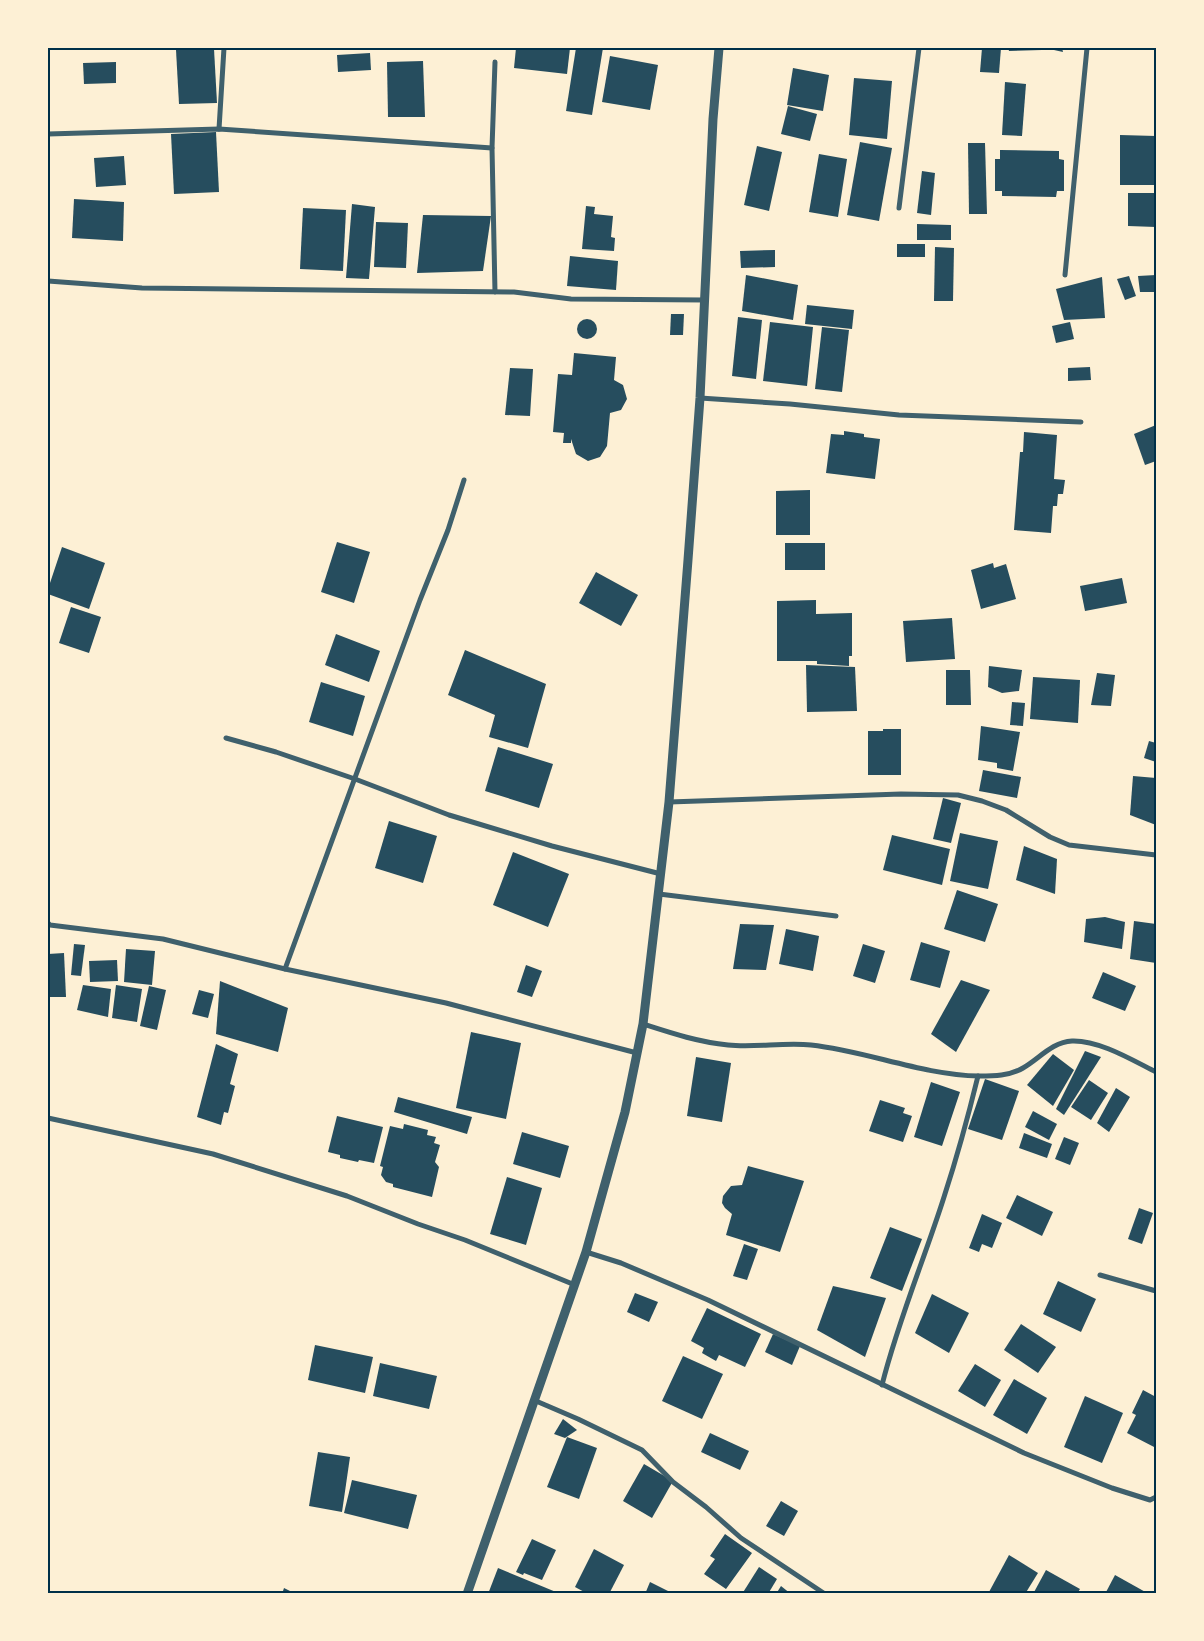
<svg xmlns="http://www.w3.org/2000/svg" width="1204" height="1641" viewBox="0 0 1204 1641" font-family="'Titillium Web',sans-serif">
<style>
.building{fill:#264d5e}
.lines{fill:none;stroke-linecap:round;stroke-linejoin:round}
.minor{stroke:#3f606c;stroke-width:5}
.tertiary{stroke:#3f606c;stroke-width:9}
.neatline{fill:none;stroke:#003049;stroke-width:2}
</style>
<rect width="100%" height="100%" fill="#fdf0d5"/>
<g class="building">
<path d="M516,48H570L567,74L514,68Z"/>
<path d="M576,48H603L592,115L566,111Z"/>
<path d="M982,48H1001L999,73L980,72Z"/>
<path d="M1008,48H1042V50L1009,51Z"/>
<path d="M1045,48H1062L1063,52Z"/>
<path d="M214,49L217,103L179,104L176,50Z"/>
<path d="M370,53L371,70L338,72L337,55Z"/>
<path d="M610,56L658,65L650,110L602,102Z"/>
<path d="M423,61L425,117H388L387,62Z"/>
<path d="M116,62V83L84,84L83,63Z"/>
<path d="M793,68L829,75L823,111L787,105Z"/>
<path d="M854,78L892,81L887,139L849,135Z"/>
<path d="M1005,82L1026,84L1022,136L1002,135Z"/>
<path d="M788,106L817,114L810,141L781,134Z"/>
<path d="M216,132L219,192L174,194L171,134Z"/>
<path d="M1120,135L1156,136V185H1120Z"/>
<path d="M860,142L892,148L879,221L847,215Z"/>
<path d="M968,143H985L987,214H969Z"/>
<path d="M757,146L782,152L769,211L744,205Z"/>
<path d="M1000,150L1059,151V159L1064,160V191H1057L1056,197L1002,196V191H995V159H1000Z"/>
<path d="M819,154L847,159L838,217L809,212Z"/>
<path d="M124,156L126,185L96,187L94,158Z"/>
<path d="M922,171L935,173L931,215L917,213Z"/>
<path d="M1128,193H1156V227L1128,226Z"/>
<path d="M74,199L124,202L123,241L72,238Z"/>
<path d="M352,204L375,207L369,279L346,278Z"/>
<path d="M586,206L595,207L594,214L613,216L611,237L615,238L614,251L582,249Z"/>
<path d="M303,208L346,210L343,271L300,269Z"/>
<path d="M423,215L491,216L483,271L417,273Z"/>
<path d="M376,222L408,223L406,268L374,267Z"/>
<path d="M917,224L951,225V240H917Z"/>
<rect x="897" y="244" width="28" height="13"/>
<path d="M935,247L954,248L953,301H934Z"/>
<path d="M775,250V267L741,268L740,251Z"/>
<path d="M570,256L618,261L616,290L567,286Z"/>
<path d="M746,275L798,285L793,320L742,311Z"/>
<path d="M1156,275V292H1140L1138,276Z"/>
<path d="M1129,276L1136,296L1125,300L1117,279Z"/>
<path d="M1102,277L1105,318L1064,320L1056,289Z"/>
<path d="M807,305L854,310L852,329L805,324Z"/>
<path d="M671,314H684L683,335H670Z"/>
<path d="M738,317L762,320L756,379L732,376Z"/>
<circle cx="587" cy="329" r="10"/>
<path d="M770,322L813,327L807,386L763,381Z"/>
<path d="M1070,322L1074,339L1056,343L1052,326Z"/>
<path d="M822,327L849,330L842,392L815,389Z"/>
<path d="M574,353L616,357L614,380L623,385L627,399L621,410L610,413L607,446L600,457L588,461L576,454L571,439V443H563L564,433L553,432L558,374L572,375Z"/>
<path d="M1090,367L1091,380L1068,381V368Z"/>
<path d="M510,368L533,369L530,416L505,415Z"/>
<path d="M1156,425V461L1145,465L1134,434Z"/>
<path d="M844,431L864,434V437L880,439L875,479L826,473L831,434L844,435Z"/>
<path d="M1024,432L1057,435L1054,479L1065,480L1063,494H1058L1057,506H1053L1051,533L1014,530L1020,452H1023Z"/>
<path d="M810,490V535H776V491Z"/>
<path d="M337,542L370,552L354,603L321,592Z"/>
<rect x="785" y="543" width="40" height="27"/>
<path d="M62,547L105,563L89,609L48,594V589Z"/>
<path d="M993,563L994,568L1006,564L1016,599L981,609L971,570Z"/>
<path d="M596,572L638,595L621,626L579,603Z"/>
<path d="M1122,578L1127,603L1085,611L1080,586Z"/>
<path d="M816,600V614L852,613V656H849V666L817,664V661H777V601Z"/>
<path d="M71,607L101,617L89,653L59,643Z"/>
<path d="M952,618L955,659L906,662L903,621Z"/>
<path d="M336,634L380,651L369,682L325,665Z"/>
<path d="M465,650L546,684L528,748L489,737L495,715L448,695Z"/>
<path d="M806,665L855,667L857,711L807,712Z"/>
<path d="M989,666L1022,670L1019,691L1002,693L988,687Z"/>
<path d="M946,670H970L971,705H946Z"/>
<path d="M1097,673L1115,675L1111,706L1091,705Z"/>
<path d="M1033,677L1080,680L1078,723L1030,719Z"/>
<path d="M321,682L365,696L353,736L309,722Z"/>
<path d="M1012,702L1025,703L1023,726L1010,725Z"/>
<path d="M981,726L1020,732L1013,771L997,768V763L978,760Z"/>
<path d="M883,729H901V775H868V731H883Z"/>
<path d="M1149,741L1156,743V762L1144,758Z"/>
<path d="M498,747L553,764L539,808L485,791Z"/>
<path d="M983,770L1021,777L1017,798L979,791Z"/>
<path d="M1133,776L1156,778V825L1130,815Z"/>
<path d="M943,798L961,803L951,843L933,839Z"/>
<path d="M389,821L437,836L423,883L375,868Z"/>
<path d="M960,833L998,841L988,889L950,881Z"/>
<path d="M892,835L950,849L942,885L883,870Z"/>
<path d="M1024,846L1057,859L1055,894L1016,880Z"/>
<path d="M513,852L569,874L548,927L493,905Z"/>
<path d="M957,890L998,904L985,942L944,929Z"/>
<path d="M1105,917L1125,922L1122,949L1084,942L1086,919Z"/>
<path d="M1134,921L1156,924V963L1130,959Z"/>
<path d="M740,924L774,925L766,970L733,969Z"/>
<path d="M786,929L819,936L813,971L779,964Z"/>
<path d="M921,942L950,951L940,988L910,980Z"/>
<path d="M74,944L85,945L81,976L71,975Z"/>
<path d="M863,944L885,951L875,983L853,976Z"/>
<path d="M126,949L155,951L152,985L124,982Z"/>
<path d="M64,953L66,997H48V954Z"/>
<path d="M117,960L118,981L90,982L89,961Z"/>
<path d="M526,965L542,971L532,997L517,992Z"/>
<path d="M1103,972L1136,986L1125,1011L1092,998Z"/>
<path d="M961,980L990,990L956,1052L931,1034Z"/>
<path d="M220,981L288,1008L278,1052L216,1034Z"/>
<path d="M83,985L111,989L108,1017L77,1010Z"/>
<path d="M116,985L142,989L137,1022L112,1018Z"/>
<path d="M149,986L166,990L157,1030L140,1026Z"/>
<path d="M199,990L214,994L208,1018L192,1014Z"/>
<path d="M471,1032L521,1043L506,1119L456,1108Z"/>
<path d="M216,1044L238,1054L230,1084L235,1086L228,1113L224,1112L221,1125L197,1117Z"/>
<path d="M1085,1051L1101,1057L1064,1115L1056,1109Z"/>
<path d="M1053,1054L1074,1070L1053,1106L1027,1085Z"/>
<path d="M696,1057L731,1063L722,1122L687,1116Z"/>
<path d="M985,1079L1019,1091L1002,1140L968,1129Z"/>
<path d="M1089,1080L1108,1093L1091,1120L1071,1107Z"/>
<path d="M931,1082L960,1092L942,1146L914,1137Z"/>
<path d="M1116,1088L1130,1097L1109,1132L1097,1123Z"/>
<path d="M398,1097L472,1117L467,1134L394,1112Z"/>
<path d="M880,1100L905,1108L903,1113L912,1116L903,1142L869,1131Z"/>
<path d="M1033,1111L1057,1124L1049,1140L1025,1127Z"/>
<path d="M337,1116L383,1127L374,1163L359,1160L358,1162L340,1158V1155L328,1152Z"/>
<path d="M404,1124L428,1130L427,1135L436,1137L434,1143L440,1145L435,1162L439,1167L432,1197L393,1187V1184L386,1182L381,1175L383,1167L380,1166L390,1126L403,1129Z"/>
<path d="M522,1132L569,1146L560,1178L513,1164Z"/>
<path d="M1024,1133L1052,1144L1047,1158L1019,1148Z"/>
<path d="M1064,1137L1079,1143L1070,1165L1055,1159Z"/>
<path d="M748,1166L804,1181L780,1252L726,1235L732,1214L725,1208L722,1203L723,1196L731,1186L742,1185Z"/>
<path d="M507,1177L542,1188L526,1245L490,1234Z"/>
<path d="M1017,1195L1053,1212L1042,1236L1006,1218Z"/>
<path d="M1139,1208L1153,1213L1142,1244L1128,1239Z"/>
<path d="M982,1214L1002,1223L992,1248L982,1244L979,1252L969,1248Z"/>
<path d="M890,1227L922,1239L902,1291L870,1278Z"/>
<path d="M744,1244L758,1249L747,1280L733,1276Z"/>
<path d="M1058,1281L1096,1299L1081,1332L1043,1314Z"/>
<path d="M833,1286L886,1298L865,1357L817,1330Z"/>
<path d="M635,1293L658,1302L649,1322L627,1312Z"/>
<path d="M932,1294L969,1313L949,1353L915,1333Z"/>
<path d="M707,1308L761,1334L745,1367L719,1355L716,1361L702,1353L704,1348L691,1341Z"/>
<path d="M1021,1324L1056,1347L1038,1373L1004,1350Z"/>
<path d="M773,1334L800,1346L792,1365L765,1352Z"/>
<path d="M315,1345L373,1357L365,1393L308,1380Z"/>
<path d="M683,1356L723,1374L702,1419L662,1401Z"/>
<path d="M380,1363L437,1376L429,1409L373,1396Z"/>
<path d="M975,1364L1001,1380L985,1407L958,1391Z"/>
<path d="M1014,1379L1047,1398L1027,1434L993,1415Z"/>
<path d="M1143,1390L1156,1397V1448L1127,1433L1136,1415L1132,1413Z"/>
<path d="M1085,1396L1123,1413L1102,1463L1064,1447Z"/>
<path d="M563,1419L577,1430L565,1438L554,1434Z"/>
<path d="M710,1433L749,1451L740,1470L701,1452Z"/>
<path d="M567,1437L597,1448L579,1499L547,1487Z"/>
<path d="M318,1452L350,1457L342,1512L309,1506Z"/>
<path d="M644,1464L673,1481L652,1518L623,1501Z"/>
<path d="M352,1480L417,1495L408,1529L344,1513Z"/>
<path d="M781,1501L798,1511L784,1536L766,1526Z"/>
<path d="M725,1534L752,1553L726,1589L704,1574L715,1559L710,1556Z"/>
<path d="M532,1539L556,1550L542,1580L524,1573L523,1575L516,1572Z"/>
<path d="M594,1549L624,1565L609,1594H588L575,1587Z"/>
<path d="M1009,1555L1038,1573L1025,1594H991L989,1592Z"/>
<path d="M759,1567L777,1579L768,1594H742Z"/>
<path d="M498,1568L556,1592L555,1594H488Z"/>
<path d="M1046,1570L1080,1589L1077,1594H1033Z"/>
<path d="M1115,1575L1149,1594H1105Z"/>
<path d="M650,1582L668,1591L666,1594H645Z"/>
<path d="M781,1586L791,1594H776Z"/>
<path d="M284,1588L296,1594H282Z"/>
</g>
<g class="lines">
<g class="minor">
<path d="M495,62L492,148L495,292"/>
<path d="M219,129L224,48"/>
<path d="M48,134L219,129L492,148"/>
<path d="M899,208L919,48"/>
<path d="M1065,275L1087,48"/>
<path d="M48,281L142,288L514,292L571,299L704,300"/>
<path d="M700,398L790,404L899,415L1081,422"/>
<path d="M226,738L276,752L355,779L449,815L552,846L661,874"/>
<path d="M669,802L901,794L958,795L982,801L1006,810L1050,837L1069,845L1156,855"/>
<path d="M659,894L836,916"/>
<path d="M48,923L50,925L163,939L285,969L446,1003L637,1053"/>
<path d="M285,969L420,600L448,530L464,480"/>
<path d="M643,1024C671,1033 698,1042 728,1045C755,1048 784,1042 811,1045C867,1051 922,1075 979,1076C993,1076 1010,1076 1023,1068C1039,1059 1052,1042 1072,1041C1099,1040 1132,1060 1156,1072"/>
<path d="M48,1118L213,1154L347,1196L418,1224L465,1240L575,1285"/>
<path d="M586,1252L621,1263L708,1300L1024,1453L1112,1488L1150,1500L1156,1497"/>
<path d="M1100,1275L1156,1291"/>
<path d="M882,1385C898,1321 924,1260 944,1197C957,1157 968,1117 978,1076"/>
<path d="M536,1401L578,1419L642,1450L673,1482L706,1507L741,1538L825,1594"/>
</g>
<path class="tertiary" d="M467,1594L586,1252L625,1112L643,1024L669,802L688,560L700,398L713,119L719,48"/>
</g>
<rect width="1204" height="1641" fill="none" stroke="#fdf0d5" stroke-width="98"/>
<rect x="49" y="49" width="1106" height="1543" class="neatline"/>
</svg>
